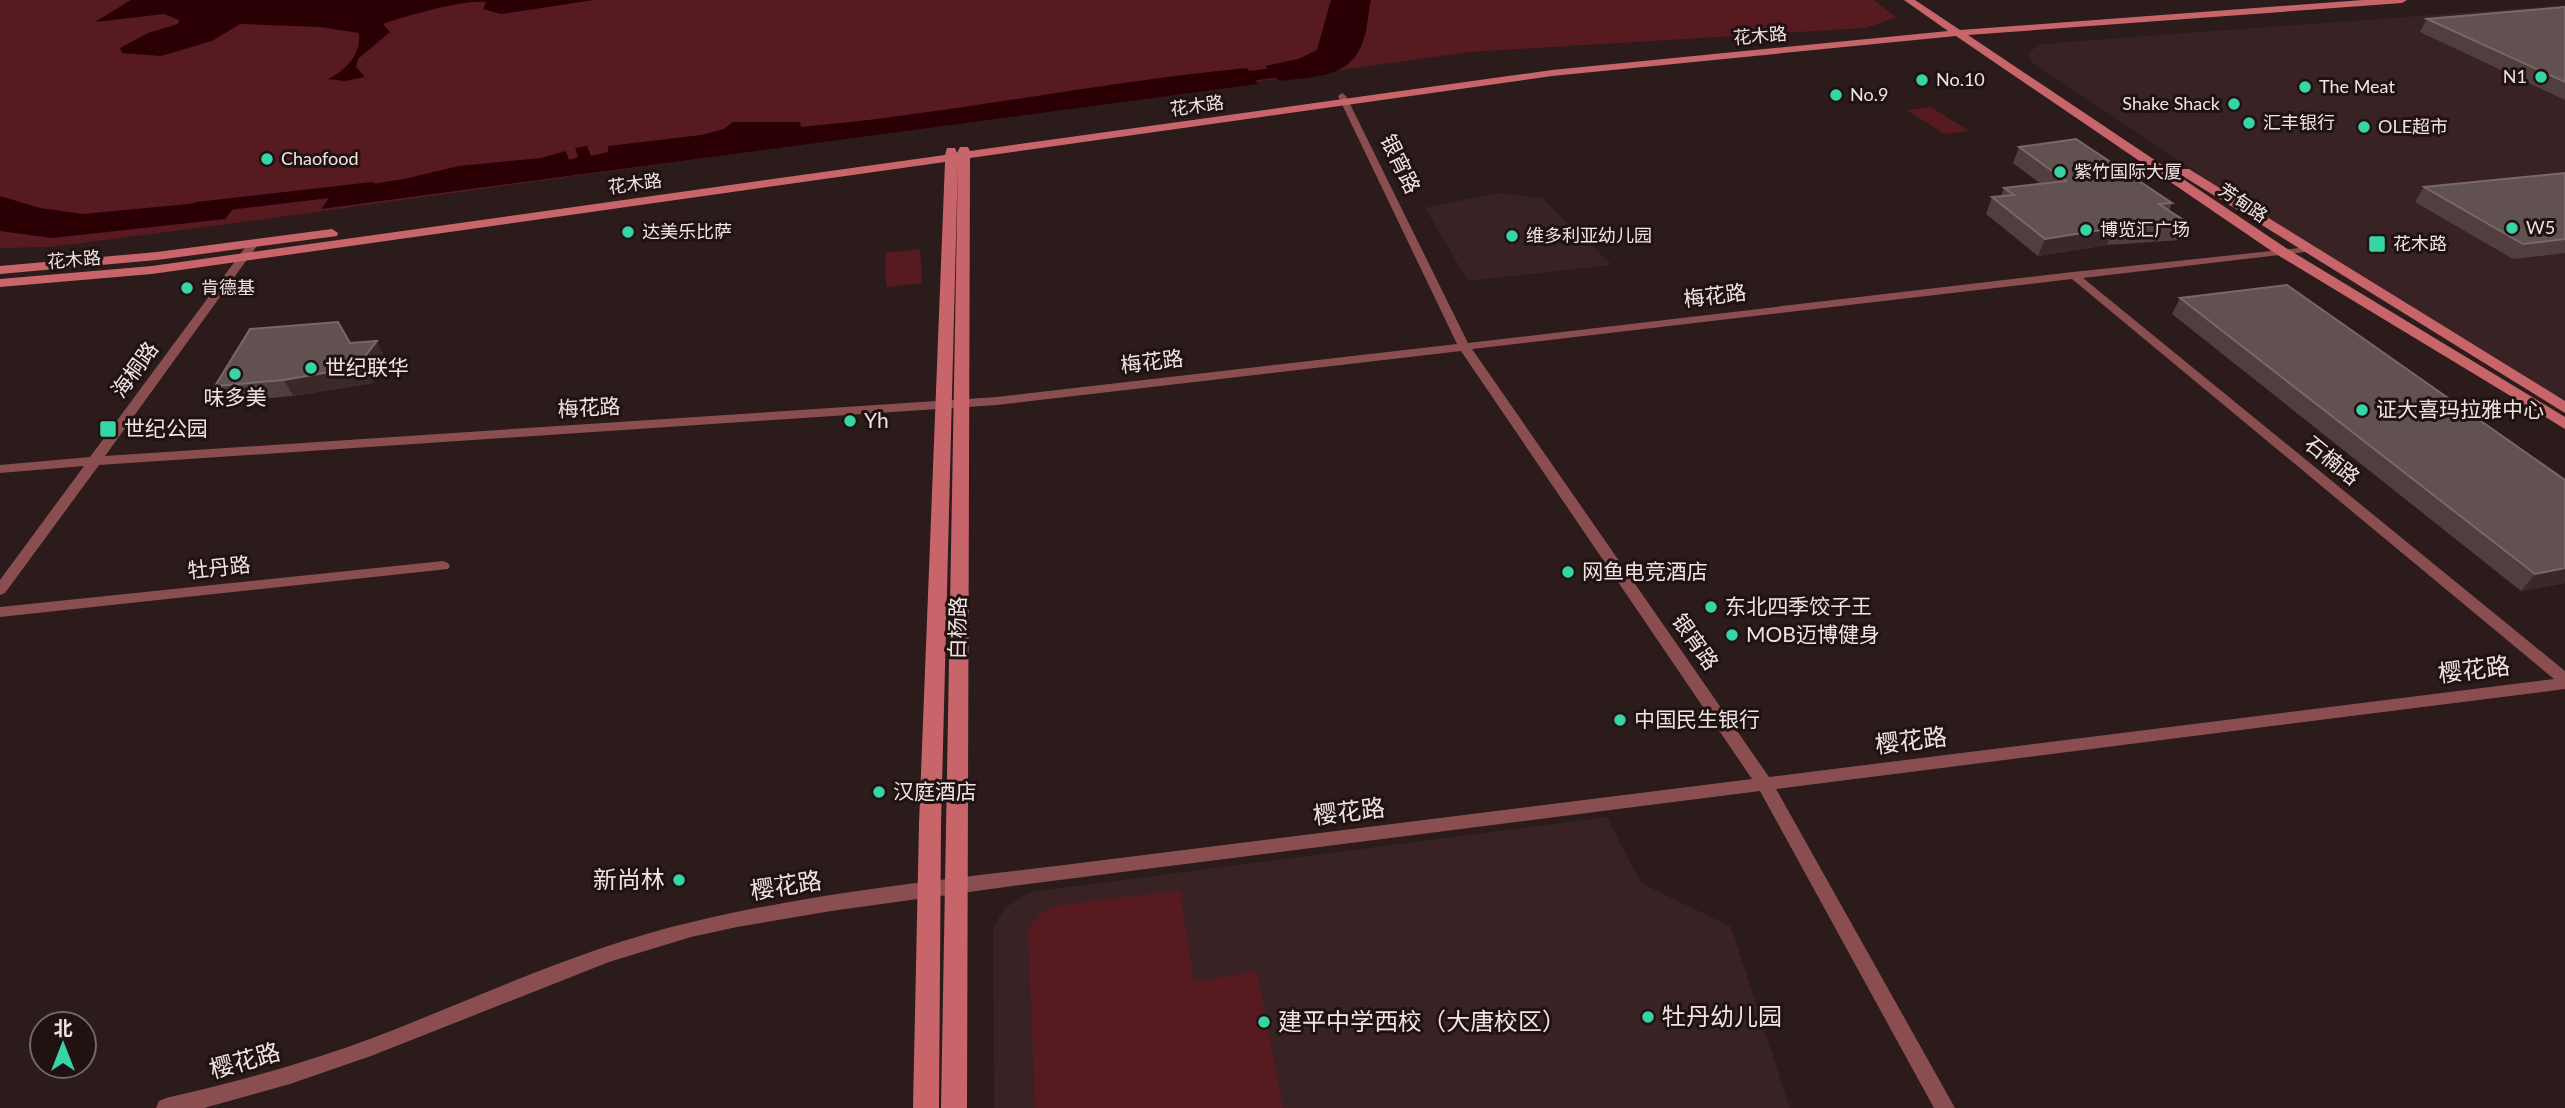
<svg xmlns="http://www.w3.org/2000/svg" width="2565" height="1108" viewBox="0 0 2565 1108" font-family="Lato,'Noto Sans SC',sans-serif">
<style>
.built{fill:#392223}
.green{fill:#561a20}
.water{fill:#2a0004}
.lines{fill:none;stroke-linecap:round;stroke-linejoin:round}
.river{fill:#2a0004;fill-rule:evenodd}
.minor{fill:#8b4e50;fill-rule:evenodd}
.secondary{fill:#c8656a;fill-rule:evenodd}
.wall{fill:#513f3f}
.shaded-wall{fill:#3b2929}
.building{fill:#625151;stroke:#786868;stroke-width:2}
.poi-dot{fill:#37d4a6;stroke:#211212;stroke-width:2.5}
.labels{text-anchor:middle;stroke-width:6;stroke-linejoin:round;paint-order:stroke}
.far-street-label{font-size:18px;fill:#efe4e3;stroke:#211212}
.far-poi-label{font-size:18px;fill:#efe4e3;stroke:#211212;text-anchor:start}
.street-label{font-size:21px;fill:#efe4e3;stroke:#211212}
.poi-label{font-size:21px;fill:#efe4e3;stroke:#211212;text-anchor:start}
.near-street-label{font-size:24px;fill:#efe4e3;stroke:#211212}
.near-poi-label{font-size:24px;fill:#efe4e3;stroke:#211212;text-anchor:start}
</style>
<rect width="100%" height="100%" fill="#2b1b1b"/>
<g class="built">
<path d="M2565,5V407L2238,200L2033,63L2028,53L2039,45L2066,42Z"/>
<path d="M1496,193L1542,198L1612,265L1468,281L1425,208Z"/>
<path d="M1607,817L1641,883L1731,927L1790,1108H994L993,927L1005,908L1030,892Z"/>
</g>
<g class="green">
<path d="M0,0H1874L1896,17L1866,28L1470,52L221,225L51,247L0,248Z"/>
<path d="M1931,107L1969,131L1944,134L1907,110Z"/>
<path d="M920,249L922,283L886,287L885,253Z"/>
<path d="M1180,890L1194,982L1257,971L1283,1108H1035L1028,931C1035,916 1045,910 1060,905Z"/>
</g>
<g class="water">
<path d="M131,0H594L501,14L483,9L486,2C461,0 409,15 383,24L390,32L358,59L356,67L365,77L345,81L328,79C346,70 361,55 359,33L320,27L240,24L212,41L161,56L122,53L120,48L148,33L178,24L179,20L164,14L95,22Z"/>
<path d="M1331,0H1371C1368,12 1368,26 1364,38C1352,79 1316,76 1279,81L1265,66L1298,59L1317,50Z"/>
<path d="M1247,68L1258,84L321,209L335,190L404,179L459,166L541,158L566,151L569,160L578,157L575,148L587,146L591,156L608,152V146L701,135L724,129L733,122H800L801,127C951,114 1098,82 1247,68Z"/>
<path d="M0,196L40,208L83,214L241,199L225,219L52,238L0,231Z"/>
</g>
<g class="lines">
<g class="river">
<path d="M1343,0H1359L1354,23L1332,64L1297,75L1213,86L1204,81L1213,76L1294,65L1319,56L1338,23Z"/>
<path d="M372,182L382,188L379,192L196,214L185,208L196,202Z"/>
</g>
<g class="minor">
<path d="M1342,93L1346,96L1468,343L2073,272L2309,247L2310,249L2305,252L2083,278L2565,671V689L1776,789L1955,1108H1934L1760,791L1020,885L831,911L737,927L691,937L609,962L371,1056L290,1084L204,1108H156L159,1101L166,1098C235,1082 303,1064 370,1039C477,998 580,948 692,922C829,889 972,877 1112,859C1325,832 1539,806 1752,779L1461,351L997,405L99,465L5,593L0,595V580L84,466L0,473V465L90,457L250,241L254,240L259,243L105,456L997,397L1457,344L1338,96ZM2072,279L2554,679L1769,777L1472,349Z"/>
<path d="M443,561L448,563L450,566L448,569L0,617V607Z"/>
</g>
<g class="secondary">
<path d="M1904,0H1915L1960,30L2363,0H2407L2402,3L1968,35L2286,248L2565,417V429L2276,254L1956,36L1552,76L970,158L967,1108H941L958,160L941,824L939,1108H913L919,824L945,162L152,274L0,287V279L152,266L945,155L947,148H955L957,153L960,147H968L970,151L1552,70L1948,31Z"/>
<path d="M2181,169H2189L2565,401V413L2181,175Z"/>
<path d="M332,229L338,233L337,236L157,260L0,274V266L157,252Z"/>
</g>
</g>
<g class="wall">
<path d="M2565,7V100L2420,32L2427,19Z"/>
<path d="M2019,147L2172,203L2169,211L2188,223L2181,240L2107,245L2038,256L1986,214L1992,197L2001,196L2004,188L2041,184L2013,163Z"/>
<path d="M2565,173V253L2513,259L2415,202L2424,187Z"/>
<path d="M2180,298L2565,480V583L2521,591L2172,314Z"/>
<path d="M350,343L385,357L375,371L373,383L293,396L225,402L215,386Z"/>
</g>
<g class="shaded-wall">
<path d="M2114,228L2107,245L2038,256L2045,239Z"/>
<path d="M377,341L385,357L375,371L373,383L293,396L284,380L366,355Z"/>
<path d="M2565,568V583L2521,591L2535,574Z"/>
</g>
<g class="building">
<path d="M2565,7V82L2427,19Z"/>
<path d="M2076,139L2172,203L2159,204L2188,223L2114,228L2045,239L1992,197L2014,195L2004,188L2066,181L2019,147Z"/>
<path d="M2565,173V239L2523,244L2424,187Z"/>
<path d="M2287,285L2565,480V568L2535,574L2180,298Z"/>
<path d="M338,322L350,343L377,341L366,355L364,366L284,380L215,386L250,329Z"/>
</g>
<g class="poi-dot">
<circle cx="2541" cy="77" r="7"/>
<circle cx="1922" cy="80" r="7"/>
<circle cx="2305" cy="87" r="7"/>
<circle cx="1836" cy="95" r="7"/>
<circle cx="2234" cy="104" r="7"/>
<circle cx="2249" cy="123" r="7"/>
<circle cx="2364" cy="127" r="7"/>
<circle cx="267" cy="159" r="7"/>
<circle cx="2060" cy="172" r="7"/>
<circle cx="2512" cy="228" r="7"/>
<circle cx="2086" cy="230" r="7"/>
<circle cx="628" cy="232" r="7"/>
<circle cx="1512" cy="236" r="7"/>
<rect x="2368" y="235" width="18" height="18" rx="3.5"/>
<circle cx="187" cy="288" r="7"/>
<circle cx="311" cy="368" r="7"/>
<circle cx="235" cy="374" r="7"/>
<circle cx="2362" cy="410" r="7"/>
<circle cx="850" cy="421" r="7"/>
<rect x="99" y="420" width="18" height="18" rx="3.5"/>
<circle cx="1568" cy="572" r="7"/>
<circle cx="1711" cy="607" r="7"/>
<circle cx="1732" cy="635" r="7"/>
<circle cx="1620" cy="720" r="7"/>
<circle cx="879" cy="792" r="7"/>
<circle cx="679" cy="880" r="7"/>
<circle cx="1648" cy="1017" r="7"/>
<circle cx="1264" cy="1022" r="7"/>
</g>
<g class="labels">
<g class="far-street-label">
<text transform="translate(1760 36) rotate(-5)" y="6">花木路</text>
<text transform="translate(1197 106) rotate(-8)" y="6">花木路</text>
<text transform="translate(635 184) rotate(-8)" y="6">花木路</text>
<text transform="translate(2243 203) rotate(34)" y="6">芳甸路</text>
<text transform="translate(74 260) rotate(-5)" y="6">花木路</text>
</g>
<g class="far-poi-label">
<text x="2527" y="83" text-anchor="end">N1</text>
<text x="1936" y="86">No.10</text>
<text x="2319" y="93">The Meat</text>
<text x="1850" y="101">No.9</text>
<text x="2220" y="110" text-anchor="end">Shake Shack</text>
<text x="2263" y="129">汇丰银行</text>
<text x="2378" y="133">OLE超市</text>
<text x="281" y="165">Chaofood</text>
<text x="2074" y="178">紫竹国际大厦</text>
<text x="2526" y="234">W5</text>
<text x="2100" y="236">博览汇广场</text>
<text x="642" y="238">达美乐比萨</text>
<text x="1526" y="242">维多利亚幼儿园</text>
<text x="2393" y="250">花木路</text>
<text x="201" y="294">肯德基</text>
</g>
<g class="street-label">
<text transform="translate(1400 164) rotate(64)" y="7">银宵路</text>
<text transform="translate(1715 296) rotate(-7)" y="7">梅花路</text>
<text transform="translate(1152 362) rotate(-7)" y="7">梅花路</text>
<text transform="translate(135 370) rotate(-54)" y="7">海桐路</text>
<text transform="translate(589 408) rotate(-3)" y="7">梅花路</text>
<text transform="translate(2332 461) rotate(39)" y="7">石楠路</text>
<text transform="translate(219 568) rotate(-6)" y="7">牡丹路</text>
<text transform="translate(958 628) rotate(-89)" y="7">白杨路</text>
<text transform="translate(1695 642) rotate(55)" y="7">银宵路</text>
</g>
<g class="poi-label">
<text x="325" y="375">世纪联华</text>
<text x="235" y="405" text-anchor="middle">味多美</text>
<text x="2376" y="417">证大喜玛拉雅中心</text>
<text x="864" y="428">Yh</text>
<text x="124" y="436">世纪公园</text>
<text x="1582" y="579">网鱼电竞酒店</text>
<text x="1725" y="614">东北四季饺子王</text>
<text x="1746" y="642">MOB迈博健身</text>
<text x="1634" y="727">中国民生银行</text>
<text x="893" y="799">汉庭酒店</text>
</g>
<g class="near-street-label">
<text transform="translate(2474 670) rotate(-7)" y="8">樱花路</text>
<text transform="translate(1911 741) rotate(-7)" y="8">樱花路</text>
<text transform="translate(1349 812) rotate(-7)" y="8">樱花路</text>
<text transform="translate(786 886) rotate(-9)" y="8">樱花路</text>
<text transform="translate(245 1061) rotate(-16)" y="8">樱花路</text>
</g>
<g class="near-poi-label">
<text x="665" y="888" text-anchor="end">新尚林</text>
<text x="1662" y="1025">牡丹幼儿园</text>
<text x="1278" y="1030">建平中学西校（大唐校区）</text>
</g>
</g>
<g transform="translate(63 1045)"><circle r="33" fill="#211212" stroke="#736666" stroke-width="2"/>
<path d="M0-5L12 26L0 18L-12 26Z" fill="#37d4a6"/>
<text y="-10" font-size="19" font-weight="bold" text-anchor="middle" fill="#efe4e3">北</text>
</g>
</svg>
